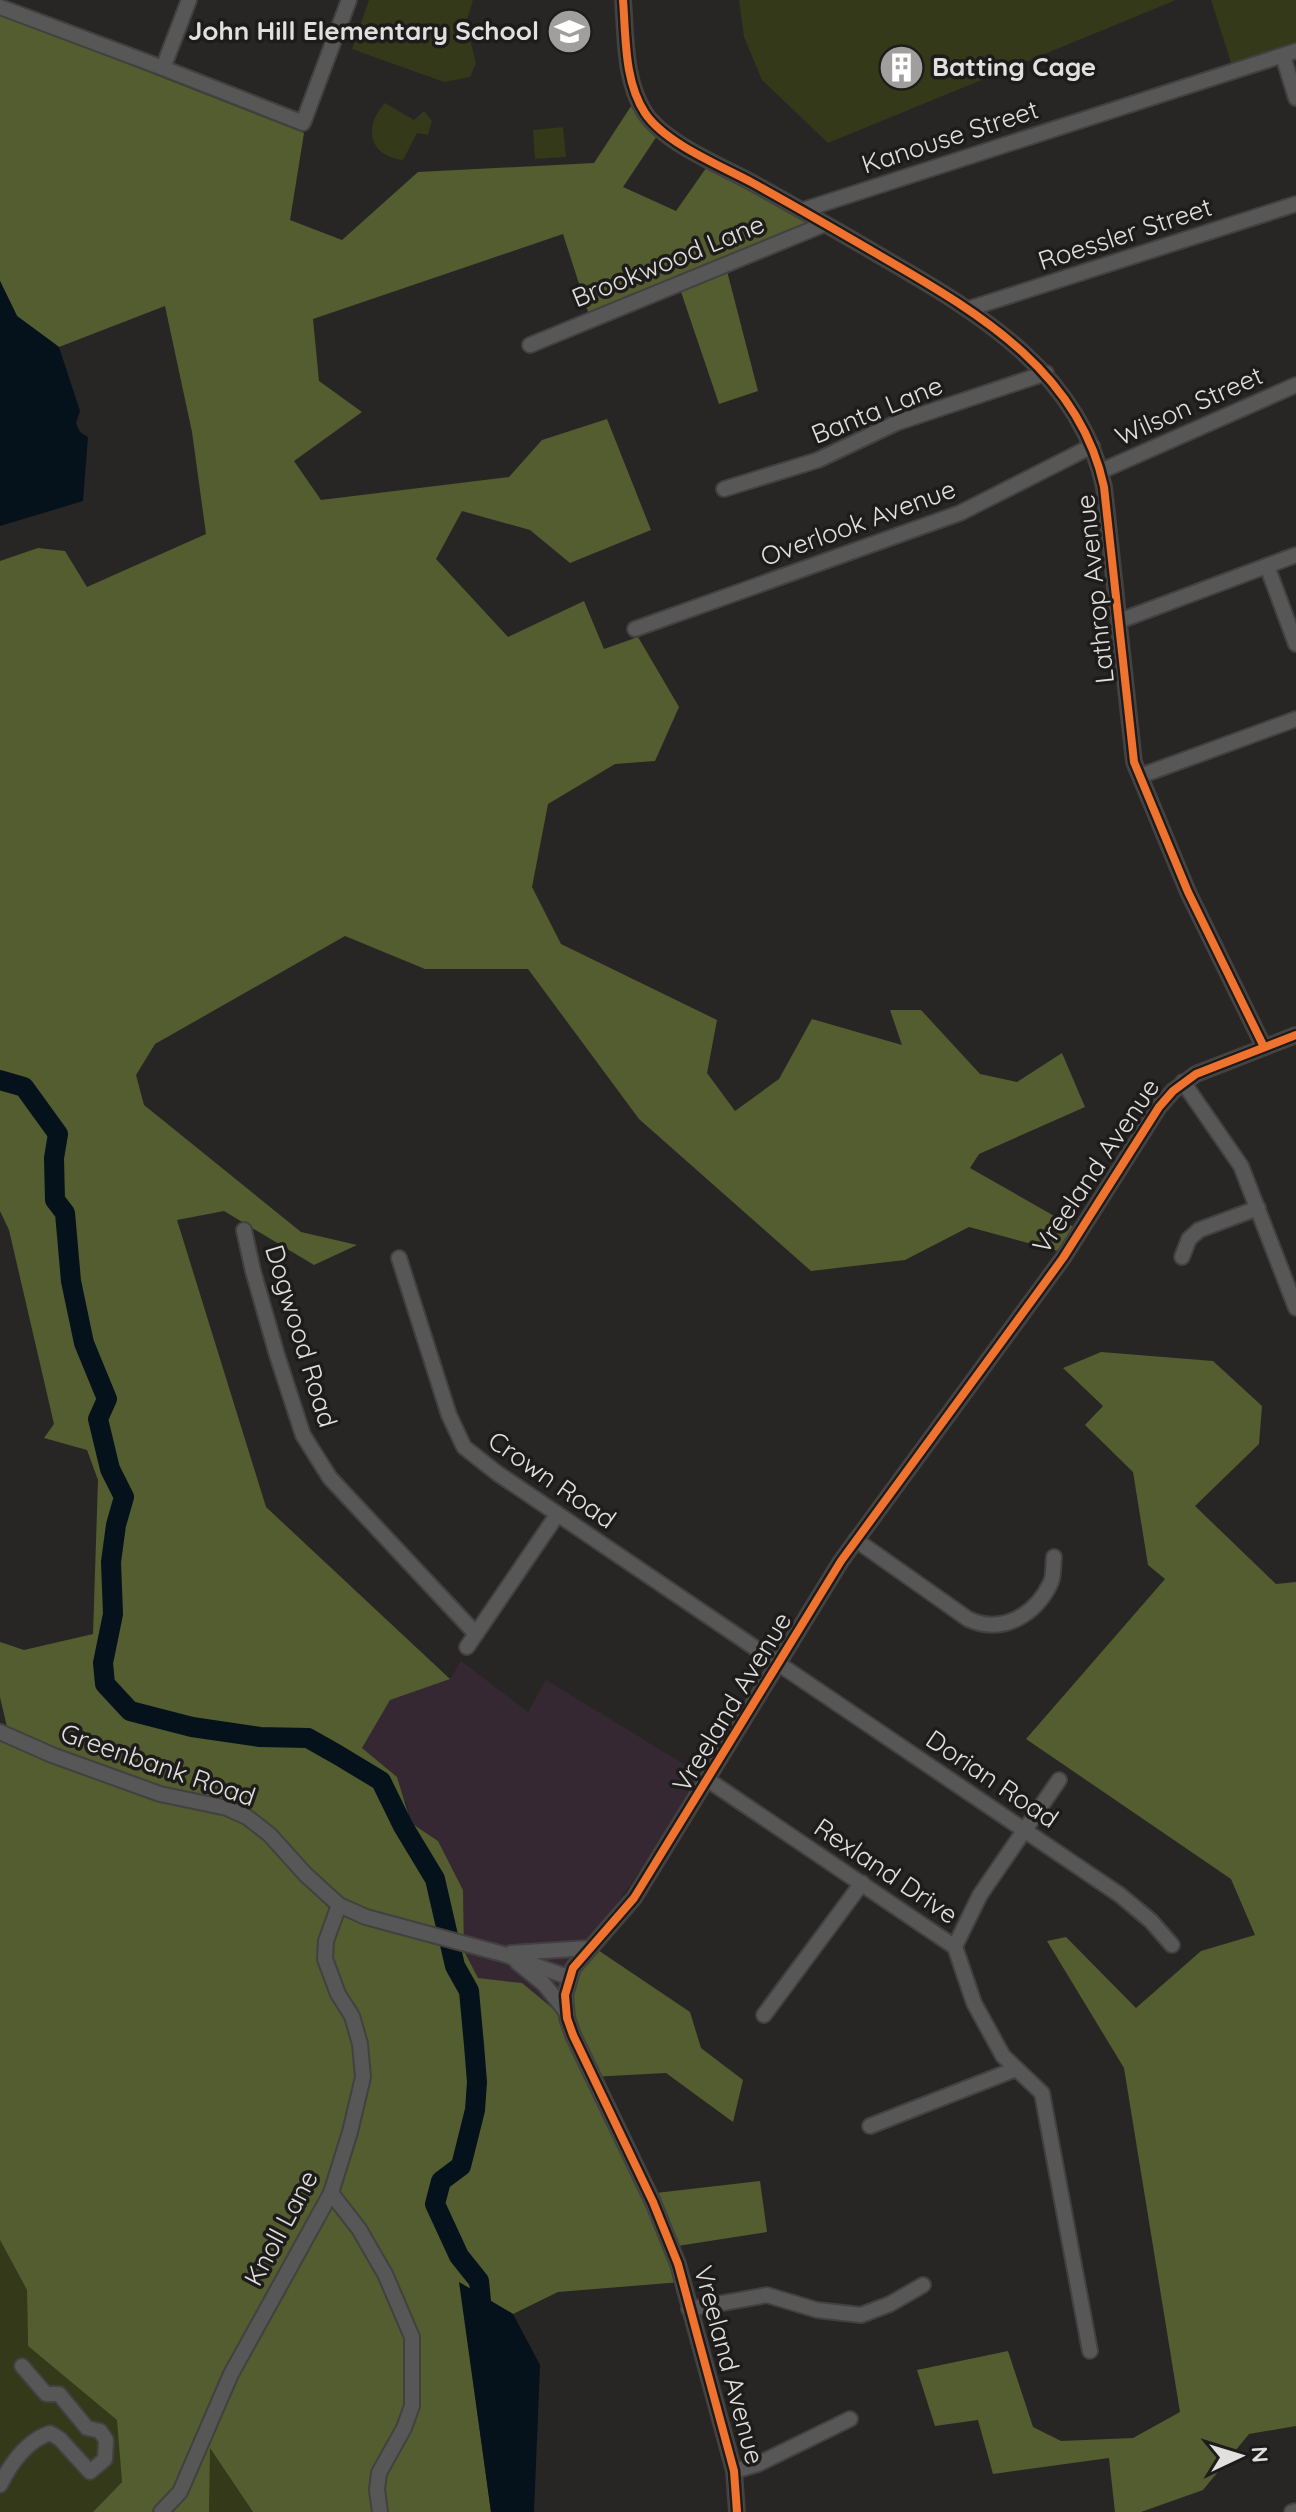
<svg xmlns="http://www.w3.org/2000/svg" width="1296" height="2512" viewBox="0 0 1296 2512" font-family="Quicksand,sans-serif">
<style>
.industrial{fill:#352832}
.green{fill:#333919}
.forest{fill:#545d2f}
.water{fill:#05121b}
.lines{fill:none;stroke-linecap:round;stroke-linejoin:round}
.river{stroke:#05121b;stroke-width:20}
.minor-casing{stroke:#424140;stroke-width:18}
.minor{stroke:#585757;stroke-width:14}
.cycleway-casing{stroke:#1e1c1b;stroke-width:13}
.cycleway{stroke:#ef722f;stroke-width:8}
.labels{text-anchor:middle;stroke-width:7;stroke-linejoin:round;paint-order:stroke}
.poi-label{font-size:26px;font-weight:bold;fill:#e2e0df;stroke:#1e1c1b;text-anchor:end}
.street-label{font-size:26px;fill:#e2e0df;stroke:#1e1c1b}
</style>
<rect width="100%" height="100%" fill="#272625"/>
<path class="industrial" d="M461,1661L528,1712L546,1680L705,1777L589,1944L562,2017L522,1983L478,1979L464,1951L463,1890L438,1841L411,1823L407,1803L362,1748L390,1700L450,1679Z"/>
<g class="green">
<path d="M369,0H473L466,23L476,63L470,77L444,82L352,49Z"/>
<path d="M739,0H1176L828,143L762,80L744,37Z"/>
<path d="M1211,0H1296V55L1235,75Z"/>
<path d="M385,103L414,120L424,111L432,121L428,135L417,133L403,160C368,156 363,126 385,103Z"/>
<path d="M563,127L566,157L535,159L533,130Z"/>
<path d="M0,2240L27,2290L28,2346L118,2420L122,2482L93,2512H0Z"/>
<path d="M209,2446L253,2512H209Z"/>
</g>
<g class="forest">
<path d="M0,14L304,133L290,220L342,240L418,172L594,163L637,97L661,130L623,187L676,211L711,161L824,224L727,271L758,391L719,404L680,289L591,321L563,234L313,319L319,381L362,412L294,461L321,500L509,477L542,440L607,419L651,530L570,563L530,530L462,511L436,559L508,637L584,601L604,649L638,637L679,707L655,761L615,764L548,804L532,887L561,944L717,1020L707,1073L735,1111L779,1079L812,1019L902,1045L890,1010H921L980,1074L1017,1082L1062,1053L1085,1107L979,1154L970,1168L1084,1233L1069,1254L969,1227L905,1260L811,1271L639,1119L528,969H425L345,936L155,1044L136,1075L144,1105L301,1232L357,1245L314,1265L224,1211L177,1220L266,1507L450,1679L390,1700L362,1748L397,1777L411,1823L438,1841L463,1890L464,1951L478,1978L522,1983L562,2016L589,1944L690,2012L701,2048L743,2080L733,2122L666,2073L591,2077L647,2194L760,2181L767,2232L671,2247L681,2282L558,2292L513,2314L460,2283L491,2512H253L210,2448L209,2512H93L122,2482L117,2420L28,2346L27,2290L0,2240V1736L11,1744L0,1697V1642L24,1650L93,1634L98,1480L87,1450L44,1438L54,1424L9,1230L0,1211V561L38,548L65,551L87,587L206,534L192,432L165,306L59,347L17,316L0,281Z"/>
<path d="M1101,1352L1213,1361L1262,1406L1259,1444L1195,1506L1276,1584L1296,1582V2426L1249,2434L1203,2490L1141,2512H1115L1109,2458L993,2474L978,2420L935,2426L917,2370L1008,2351L1033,2427L1061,2441L1133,2438L1180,2412L1124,2068L1047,1941L1066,1937L1136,2008L1201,1951L1255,1935L1231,1879L1026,1739L1165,1579L1148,1565L1133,1472L1085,1425L1103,1406L1063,1368Z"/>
</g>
<g class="water">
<path d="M0,281L17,316L59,347L80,411L76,423L80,432L88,437L83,501L0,526Z"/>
<path d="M459,2282L513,2314L540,2365L534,2512H491Z"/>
</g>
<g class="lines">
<path class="river" d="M0,1080L24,1087L58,1134L54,1158L55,1200L65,1213L71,1281L84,1343L107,1399L98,1419L110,1469L124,1497L116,1525L111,1562L113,1614L103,1663L105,1684L130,1711L192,1727L260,1737L308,1738L338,1755L381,1781L403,1826L435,1879L455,1966L469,1991L474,2045L477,2082L475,2110L461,2166L441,2181L435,2204L459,2256L479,2281L483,2321"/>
<defs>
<g id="minor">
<path d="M623,0C626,37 624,81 645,113C665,143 719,165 751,182C798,208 843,234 889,261C982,315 1080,374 1104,487L1134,762L1188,892L1264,1047"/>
<path d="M0,7L163,68L303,123L349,0"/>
<path d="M1283,56L1296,98"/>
<path d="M163,68L189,0"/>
<path d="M803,210L1296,51"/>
<path d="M968,309L1296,204"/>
<path d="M530,345L825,224"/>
<path d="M1101,471L1296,385"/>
<path d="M724,489L818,460L896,423L1046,373"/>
<path d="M1267,566L1296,644"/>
<path d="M1119,621L1296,555"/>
<path d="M635,629L960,513L1092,446"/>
<path d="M1140,776L1296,719"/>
<path d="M1183,1082L1241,1166L1296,1308"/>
<path d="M244,1230L253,1271L277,1355L303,1435L330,1478L476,1634"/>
<path d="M1182,1257L1189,1239L1199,1230L1258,1208"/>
<path d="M399,1258L449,1415L464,1447L497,1473L1120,1895L1151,1921L1172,1945"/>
<path d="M856,1540L968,1619C1002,1635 1036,1615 1051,1582C1054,1575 1053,1565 1054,1557"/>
<path d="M467,1647L557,1515"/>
<path d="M0,1732L52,1755L160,1794L227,1808L247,1817L270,1835L305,1874L339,1905L366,1917L503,1954L568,1977"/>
<path d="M708,1780L955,1947L974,2003L1003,2056L1042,2093L1090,2351"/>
<path d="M955,1946L980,1895L1059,1780"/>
<path d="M511,1953L590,1948"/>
<path d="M517,1962L544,1984L564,2009"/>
<path d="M764,2015L862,1883"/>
<path d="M870,2126L1016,2069"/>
<path d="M331,2193L359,2229L385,2274L412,2337V2406L404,2428L379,2473L377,2490L380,2512"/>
<path d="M689,2309L767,2295L817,2310L861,2315L890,2304L923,2285"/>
<path d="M734,2471L758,2464L850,2419"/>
<path d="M0,2485C11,2463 26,2441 50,2433L60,2439L90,2472L105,2459L106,2440L100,2431L87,2428L59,2394H46L22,2366"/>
<path d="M161,2512L180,2492L231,2374L331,2193L350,2132L363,2077L360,2044L352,2016L338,1994L325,1959L326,1941L339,1905"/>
<path d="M737,2512L734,2471L678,2264L653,2202L573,2035L567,2018L565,1995L573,1968L634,1898L841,1561L1063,1258L1159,1107L1173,1091L1196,1074L1296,1035"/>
<path d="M1292,2512L1296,2511"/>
</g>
</defs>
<use href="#minor" class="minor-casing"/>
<use href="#minor" class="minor"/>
<defs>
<g id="cycleway">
<path d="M623,0C626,37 624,81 645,113C665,143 719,165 751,182C798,208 843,234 889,261C982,315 1080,374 1104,487L1134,762L1188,892L1264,1047"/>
<path d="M737,2512L734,2471L678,2264L653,2202L573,2035L567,2018L565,1995L573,1968L634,1898L841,1561L1063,1258L1159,1107L1173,1091L1196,1074L1296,1035"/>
</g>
</defs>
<use href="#cycleway" class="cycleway-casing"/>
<use href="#cycleway" class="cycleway"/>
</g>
<defs>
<symbol id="school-disc" viewBox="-11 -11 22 22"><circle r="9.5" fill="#a19f9e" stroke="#1e1c1b"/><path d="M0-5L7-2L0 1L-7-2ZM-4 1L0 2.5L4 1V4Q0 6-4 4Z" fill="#fff"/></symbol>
<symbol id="building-disc" viewBox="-11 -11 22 22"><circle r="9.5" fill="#a19f9e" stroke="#1e1c1b"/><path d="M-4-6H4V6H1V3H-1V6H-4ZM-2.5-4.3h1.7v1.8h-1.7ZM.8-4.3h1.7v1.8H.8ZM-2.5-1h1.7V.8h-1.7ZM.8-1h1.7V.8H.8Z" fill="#fff"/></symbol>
</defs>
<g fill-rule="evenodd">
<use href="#school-disc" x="544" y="6" width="51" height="51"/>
<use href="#building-disc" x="876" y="42" width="51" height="51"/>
</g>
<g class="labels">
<g class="poi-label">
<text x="539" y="40">John Hill Elementary School</text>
<text x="932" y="76" text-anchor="start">Batting Cage</text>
</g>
<g class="street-label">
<text transform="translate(950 137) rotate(-18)" y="9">Kanouse Street</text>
<text transform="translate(1125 234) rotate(-18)" y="9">Roessler Street</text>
<text transform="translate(668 261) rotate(-22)" y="9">Brookwood Lane</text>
<text transform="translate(1189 406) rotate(-24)" y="9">Wilson Street</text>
<text transform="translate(877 410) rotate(-22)" y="9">Banta Lane</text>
<text transform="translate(858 523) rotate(-20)" y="9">Overlook Avenue</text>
<text transform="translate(1095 589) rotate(-96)" y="9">Lathrop Avenue</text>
<text transform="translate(1096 1166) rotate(-56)" y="9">Vreeland Avenue</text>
<text transform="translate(301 1336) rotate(73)" y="9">Dogwood Road</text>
<text transform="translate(552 1480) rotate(35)" y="9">Crown Road</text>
<text transform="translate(732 1702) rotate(-59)" y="9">Vreeland Avenue</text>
<text transform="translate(158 1765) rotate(19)" y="9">Greenbank Road</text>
<text transform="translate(992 1779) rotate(34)" y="9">Dorian Road</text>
<text transform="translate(886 1871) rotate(34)" y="9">Rexland Drive</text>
<text transform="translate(281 2228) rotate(-62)" y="9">Knoll Lane</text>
<text transform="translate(729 2365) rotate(75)" y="9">Vreeland Avenue</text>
</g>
</g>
<g transform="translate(1240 2456) rotate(86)" stroke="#1e1c1b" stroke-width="6" paint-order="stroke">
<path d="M0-6L14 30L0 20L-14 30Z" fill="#e2e0df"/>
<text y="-12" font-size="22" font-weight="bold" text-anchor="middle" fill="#e2e0df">N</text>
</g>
</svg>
